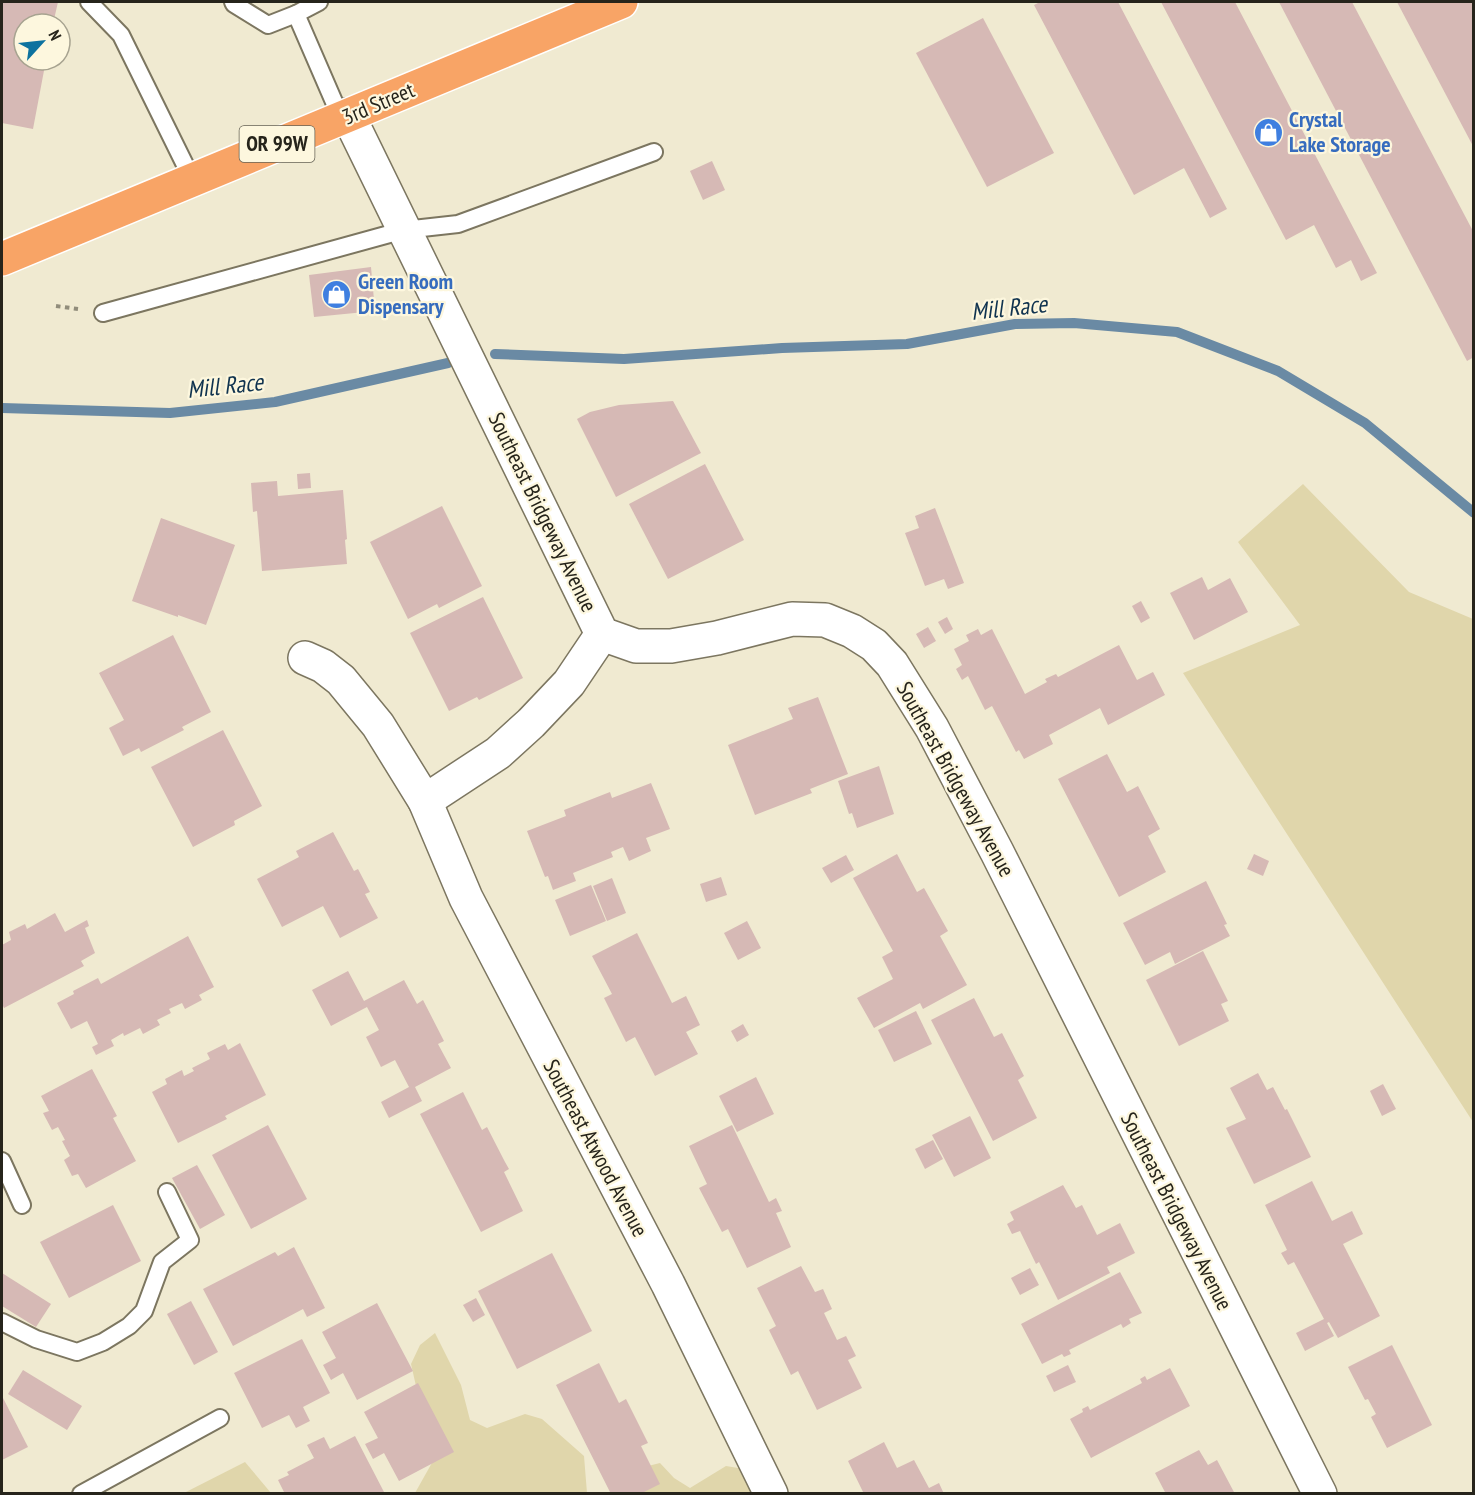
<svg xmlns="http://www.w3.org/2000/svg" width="1475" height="1495" viewBox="0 0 1475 1495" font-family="'PT Sans Narrow',sans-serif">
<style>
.green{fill:#e0d6ab}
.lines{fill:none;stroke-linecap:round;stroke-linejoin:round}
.stream{stroke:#6a8aa4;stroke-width:10}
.building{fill:#d6b9b5}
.lane-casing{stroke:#7c7660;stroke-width:20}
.street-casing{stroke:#7c7660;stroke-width:36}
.highway-casing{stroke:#fff;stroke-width:36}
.path{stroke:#918d7b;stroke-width:4;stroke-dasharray:4.5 4.5;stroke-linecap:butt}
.lane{stroke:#fff;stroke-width:16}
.street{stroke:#fff;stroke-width:33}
.highway{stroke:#f8a466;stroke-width:33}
.labels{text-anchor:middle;stroke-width:4.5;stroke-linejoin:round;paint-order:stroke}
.shield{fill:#fdf7de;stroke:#666356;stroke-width:1.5}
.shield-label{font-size:21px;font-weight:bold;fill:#26241b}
.street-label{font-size:22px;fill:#26241b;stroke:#fdf7de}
.shop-label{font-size:22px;font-weight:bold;fill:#366cbe;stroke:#fdf7de;text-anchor:start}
.water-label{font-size:24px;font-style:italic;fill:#10334f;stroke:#fdf7de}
</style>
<rect width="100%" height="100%" fill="#f0ead1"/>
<g class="green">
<path d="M1303,484L1409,592L1473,619V1122L1183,673L1300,625L1238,542Z"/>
<path d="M435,1333L461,1385L470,1420L487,1428L525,1414L542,1419L584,1456L587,1493H415L433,1461L411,1364L420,1345Z"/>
<path d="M245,1462L271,1493H184Z"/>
<path d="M660,1463L674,1478L690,1488L726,1466L744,1469L757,1494H630L640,1468Z"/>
</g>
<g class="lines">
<g class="stream">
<path d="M495,354L624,359L782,348L907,344L1015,324L1074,323L1177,332L1278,371L1365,423L1474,513"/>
<path d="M2,408L170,413L275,402L448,363"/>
</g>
</g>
<g class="building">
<path d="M2,2H58L53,24H24V60H46L33,129L2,123Z"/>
<path d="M1040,2H1118L1227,209L1210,218L1184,168L1134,195L1034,5Z"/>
<path d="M1161,2H1235L1377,273L1361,281L1351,260L1336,268L1314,225L1286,240Z"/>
<path d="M1279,2H1352L1474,233V357L1467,361Z"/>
<path d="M1397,2H1474V148Z"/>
<path d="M983,18L1054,153L987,187L916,53Z"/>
<path d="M712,161L725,190L703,200L690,171Z"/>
<path d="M371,267L375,311L314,317L309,275Z"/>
<path d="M673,401L701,453L616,497L577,419L590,412L619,405Z"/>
<path d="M705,464L744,540L668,579L629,504Z"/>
<path d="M310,473L311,488L298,489L297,474Z"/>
<path d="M277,481L278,496L343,490L347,539L345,540L347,564L262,571L257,511L253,512L251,483Z"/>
<path d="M442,506L482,586L439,608L437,604L408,619L370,542Z"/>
<path d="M935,508L964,583L948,589L944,579L925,586L905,533L919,528L915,516Z"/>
<path d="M161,518L235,545L206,625L178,615V617L132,601Z"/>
<path d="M1202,577L1208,590L1230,578L1248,612L1194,640L1170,593Z"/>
<path d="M483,597L523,678L479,700L477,697L449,711L410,633Z"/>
<path d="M1141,601L1150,618L1141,623L1132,606Z"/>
<path d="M947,617L953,629L945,634L938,622Z"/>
<path d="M928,627L936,641L924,648L916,634Z"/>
<path d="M978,629L981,635L992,629L1025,694L1047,682L1045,679L1056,674L1058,677L1119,645L1137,680L1153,672L1165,695L1108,725L1100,708L1049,735L1053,744L1024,759L1019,750L1016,752L992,706L985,710L968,676L962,680L956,669L962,665L954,649L969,641L966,635Z"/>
<path d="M173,635L211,712L182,727L184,730L141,752L139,748L123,756L109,728L124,720L99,673Z"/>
<path d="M818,697L848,774L810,789L812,793L755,815L728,745L793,719L788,708Z"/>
<path d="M223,730L262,806L234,821L235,825L193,847L151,767Z"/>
<path d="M1107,754L1127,792L1138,786L1160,829L1148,836L1166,872L1119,897L1058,779Z"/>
<path d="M879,766L894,814L857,828L852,813L849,814L838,781Z"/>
<path d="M651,783L670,829L646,838L651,851L629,861L623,847L611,852L613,857L573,873L576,881L553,890L548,876L545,877L527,831L566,816L564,810L610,792L612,798Z"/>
<path d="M333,832L354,871L358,869L370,892L365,894L378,918L340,938L323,906L282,927L257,879L299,857L296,851Z"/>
<path d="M897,854L917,892L924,888L948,931L940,936L967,985L923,1009L920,1003L874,1028L857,998L893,979L882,957L893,951L853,878Z"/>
<path d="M1254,854L1269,861L1263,876L1247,869Z"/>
<path d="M846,855L854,870L831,883L822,868Z"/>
<path d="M721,877L727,895L706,902L700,884Z"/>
<path d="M612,878L626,913L607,921L593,886Z"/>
<path d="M1206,881L1227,924L1224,925L1230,936L1175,964L1170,952L1145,965L1123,923Z"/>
<path d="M591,885L606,921L570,936L555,900Z"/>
<path d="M55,913L65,932L87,920L89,926L85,928L95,953L81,961L84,966L4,1008L2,1004V945L11,940L9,932L25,924L27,929Z"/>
<path d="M747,921L761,948L738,960L724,933Z"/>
<path d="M637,933L672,1003L686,996L700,1025L686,1032L698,1054L655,1076L635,1037L626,1042L604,998L612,994L592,956Z"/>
<path d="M188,936L214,987L199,995L202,1000L185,1009L182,1003L169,1009L171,1013L157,1020L160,1025L143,1034L140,1028L124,1036L123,1033L111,1040L114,1046L96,1055L92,1047L98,1044L87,1021L71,1029L57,1003L74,994L73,991L98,978L101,984Z"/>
<path d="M1203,951L1228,1001L1221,1004L1229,1021L1179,1046L1146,980Z"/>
<path d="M348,971L364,1001L404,980L417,1004L423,1000L444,1041L438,1044L451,1068L415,1087L422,1101L389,1118L381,1102L409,1087L395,1060L381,1067L366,1037L379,1030L367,1007L331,1026L312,990Z"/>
<path d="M974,998L994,1037L1002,1033L1024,1076L1018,1080L1037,1118L993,1141L931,1020Z"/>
<path d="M916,1011L932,1044L894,1062L878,1030Z"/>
<path d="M743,1024L749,1035L737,1042L731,1031Z"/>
<path d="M240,1043L266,1095L225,1116L227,1119L178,1143L152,1092L167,1084L165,1079L182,1070L184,1076L194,1071L192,1068L210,1059L207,1053L225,1044L228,1050Z"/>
<path d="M92,1069L117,1116L113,1118L136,1161L86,1188L78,1174L72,1176L64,1160L70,1156L62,1141L65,1140L58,1127L52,1130L43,1113L49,1111L41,1096Z"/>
<path d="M1258,1073L1267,1090L1273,1087L1285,1110L1287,1109L1311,1157L1254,1184L1226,1128L1246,1119L1230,1088Z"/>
<path d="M756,1077L774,1114L737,1132L719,1096Z"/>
<path d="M1383,1084L1396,1109L1382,1116L1370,1091Z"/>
<path d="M463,1092L482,1130L487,1127L505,1162L509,1169L504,1172L523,1211L481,1232L420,1114Z"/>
<path d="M970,1116L991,1158L954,1177L932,1135Z"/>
<path d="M268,1125L307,1199L251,1229L212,1155Z"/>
<path d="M732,1125L769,1202L776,1198L782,1211L776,1213L791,1247L747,1268L728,1229L722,1232L699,1188L707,1184L689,1146Z"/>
<path d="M933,1140L943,1159L925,1169L915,1149Z"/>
<path d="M197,1165L225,1215L200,1229L172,1178Z"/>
<path d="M1312,1181L1332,1221L1352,1211L1363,1234L1343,1244L1380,1316L1338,1338L1329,1322L1327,1323L1334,1336L1305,1351L1296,1333L1324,1319L1294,1262L1288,1265L1281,1253L1287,1250L1265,1205Z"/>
<path d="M1063,1185L1076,1208L1082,1205L1097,1235L1120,1223L1135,1253L1107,1267L1110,1273L1058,1300L1039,1262L1036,1264L1020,1231L1012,1234L1007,1224L1014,1220L1010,1212Z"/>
<path d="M113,1205L141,1261L69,1298L40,1242Z"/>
<path d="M294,1247L325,1308L307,1317L303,1309L233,1346L203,1289L275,1252L278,1256Z"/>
<path d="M552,1253L592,1331L517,1369L478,1291Z"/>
<path d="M801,1266L815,1292L823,1289L832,1309L824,1313L837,1340L846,1336L856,1356L848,1360L862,1388L817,1410L798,1371L791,1375L769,1330L776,1326L757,1288Z"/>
<path d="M1030,1268L1039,1285L1020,1295L1011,1278Z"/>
<path d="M1120,1272L1142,1313L1129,1319L1131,1323L1123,1328L1121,1324L1069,1350L1071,1354L1064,1357L1062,1354L1042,1364L1021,1324Z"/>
<path d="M2,1273L51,1304L36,1327L2,1306Z"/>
<path d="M476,1298L485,1315L473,1322L463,1305Z"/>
<path d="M191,1301L218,1352L194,1365L167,1314Z"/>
<path d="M377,1303L413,1371L357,1400L343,1373L331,1380L323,1365L336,1358L322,1332Z"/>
<path d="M302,1339L330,1393L303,1407L310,1421L296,1428L289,1415L262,1428L234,1373Z"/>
<path d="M1392,1345L1432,1425L1387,1448L1371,1417L1376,1414L1368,1399L1365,1400L1348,1367Z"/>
<path d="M599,1363L619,1403L626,1399L648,1443L641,1446L660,1484L640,1494H611L556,1385Z"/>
<path d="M1068,1365L1076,1382L1054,1392L1046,1376Z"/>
<path d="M1170,1368L1190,1406L1091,1458L1070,1419L1083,1412L1082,1409L1088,1406L1090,1410L1142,1383L1140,1379L1145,1376L1147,1380Z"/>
<path d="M23,1370L82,1406L67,1430L8,1394Z"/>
<path d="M418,1383L454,1452L399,1481L384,1453L373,1459L365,1444L378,1438L364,1412Z"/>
<path d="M2,1396L28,1447L2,1460Z"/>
<path d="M355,1436L384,1492L380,1494H285L278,1480L289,1475L287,1472L314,1458L307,1445L324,1437L330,1449Z"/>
<path d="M884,1442L897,1468L914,1460L929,1488L939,1483L944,1494H864L848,1461Z"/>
<path d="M1199,1450L1208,1465L1217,1460L1235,1494H1166L1155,1473Z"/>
</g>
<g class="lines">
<defs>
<g id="lane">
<path d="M89,2L121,35L192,179"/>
<path d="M233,2L234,4L268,25L296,14L319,2"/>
<path d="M296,14L341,118"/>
<path d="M103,313L404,230L458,224L654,152"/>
<path d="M2,1161L22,1205"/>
<path d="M2,1322L36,1339L77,1352L103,1342L129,1326L144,1311L162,1262L190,1240L167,1192"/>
<path d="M81,1494L220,1418"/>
</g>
<g id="street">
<path d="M348,115L602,634L636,646H671L717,638L792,619L825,620L852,631L874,645L892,664L932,728L997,852L1320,1494"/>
<path d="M305,658L323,666L341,680L378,725L425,801L466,898L668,1284L771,1494"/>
<path d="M425,801L498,753L531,723L569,683L602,634"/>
</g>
<path id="highway" d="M2,259L621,2"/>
</defs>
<use href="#lane" class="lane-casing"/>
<use href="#street" class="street-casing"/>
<use href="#highway" class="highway-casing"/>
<path class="path" d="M56,306L78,309"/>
<use href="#lane" class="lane"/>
<use href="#street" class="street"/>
<use href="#highway" class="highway"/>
</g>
<defs>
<symbol id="shop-disc" viewBox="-11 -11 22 22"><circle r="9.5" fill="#3f7fe0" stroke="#fdf7de"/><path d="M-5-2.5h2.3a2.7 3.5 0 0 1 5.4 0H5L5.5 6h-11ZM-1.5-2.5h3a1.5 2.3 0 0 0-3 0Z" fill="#fff"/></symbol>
</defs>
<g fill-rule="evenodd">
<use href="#shop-disc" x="1252" y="116" width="33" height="33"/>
<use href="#shop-disc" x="320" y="278" width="33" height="33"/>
</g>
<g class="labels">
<rect class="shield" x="239.5" y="126" width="75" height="36" rx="4.5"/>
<g class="shield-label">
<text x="277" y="151">OR 99W</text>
</g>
<g class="street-label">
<text transform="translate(378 103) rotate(-23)" y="8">3rd Street</text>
<text transform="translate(543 512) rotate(64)" y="8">Southeast Bridgeway Avenue</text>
<text transform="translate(956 779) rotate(61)" y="8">Southeast Bridgeway Avenue</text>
<text transform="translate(596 1148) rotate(62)" y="8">Southeast Atwood Avenue</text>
<text transform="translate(1177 1211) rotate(63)" y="8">Southeast Bridgeway Avenue</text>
</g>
<g class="shop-label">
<text x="1289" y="127">Crystal<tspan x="1289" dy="25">Lake Storage</tspan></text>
<text x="358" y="289">Green Room<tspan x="358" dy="25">Dispensary</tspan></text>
</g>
<g class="water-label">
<text transform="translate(1009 308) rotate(-6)" y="8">Mill Race</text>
<text transform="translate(225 386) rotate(-6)" y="8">Mill Race</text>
</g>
</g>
<rect width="1475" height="1495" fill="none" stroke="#26241b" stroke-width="6"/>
<g transform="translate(42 42) rotate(63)"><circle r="28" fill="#fdf7de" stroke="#a7a390" stroke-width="1.5"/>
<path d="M0-4.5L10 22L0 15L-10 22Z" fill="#0d729f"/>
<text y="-9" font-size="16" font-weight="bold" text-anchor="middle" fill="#26241b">N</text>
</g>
</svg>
